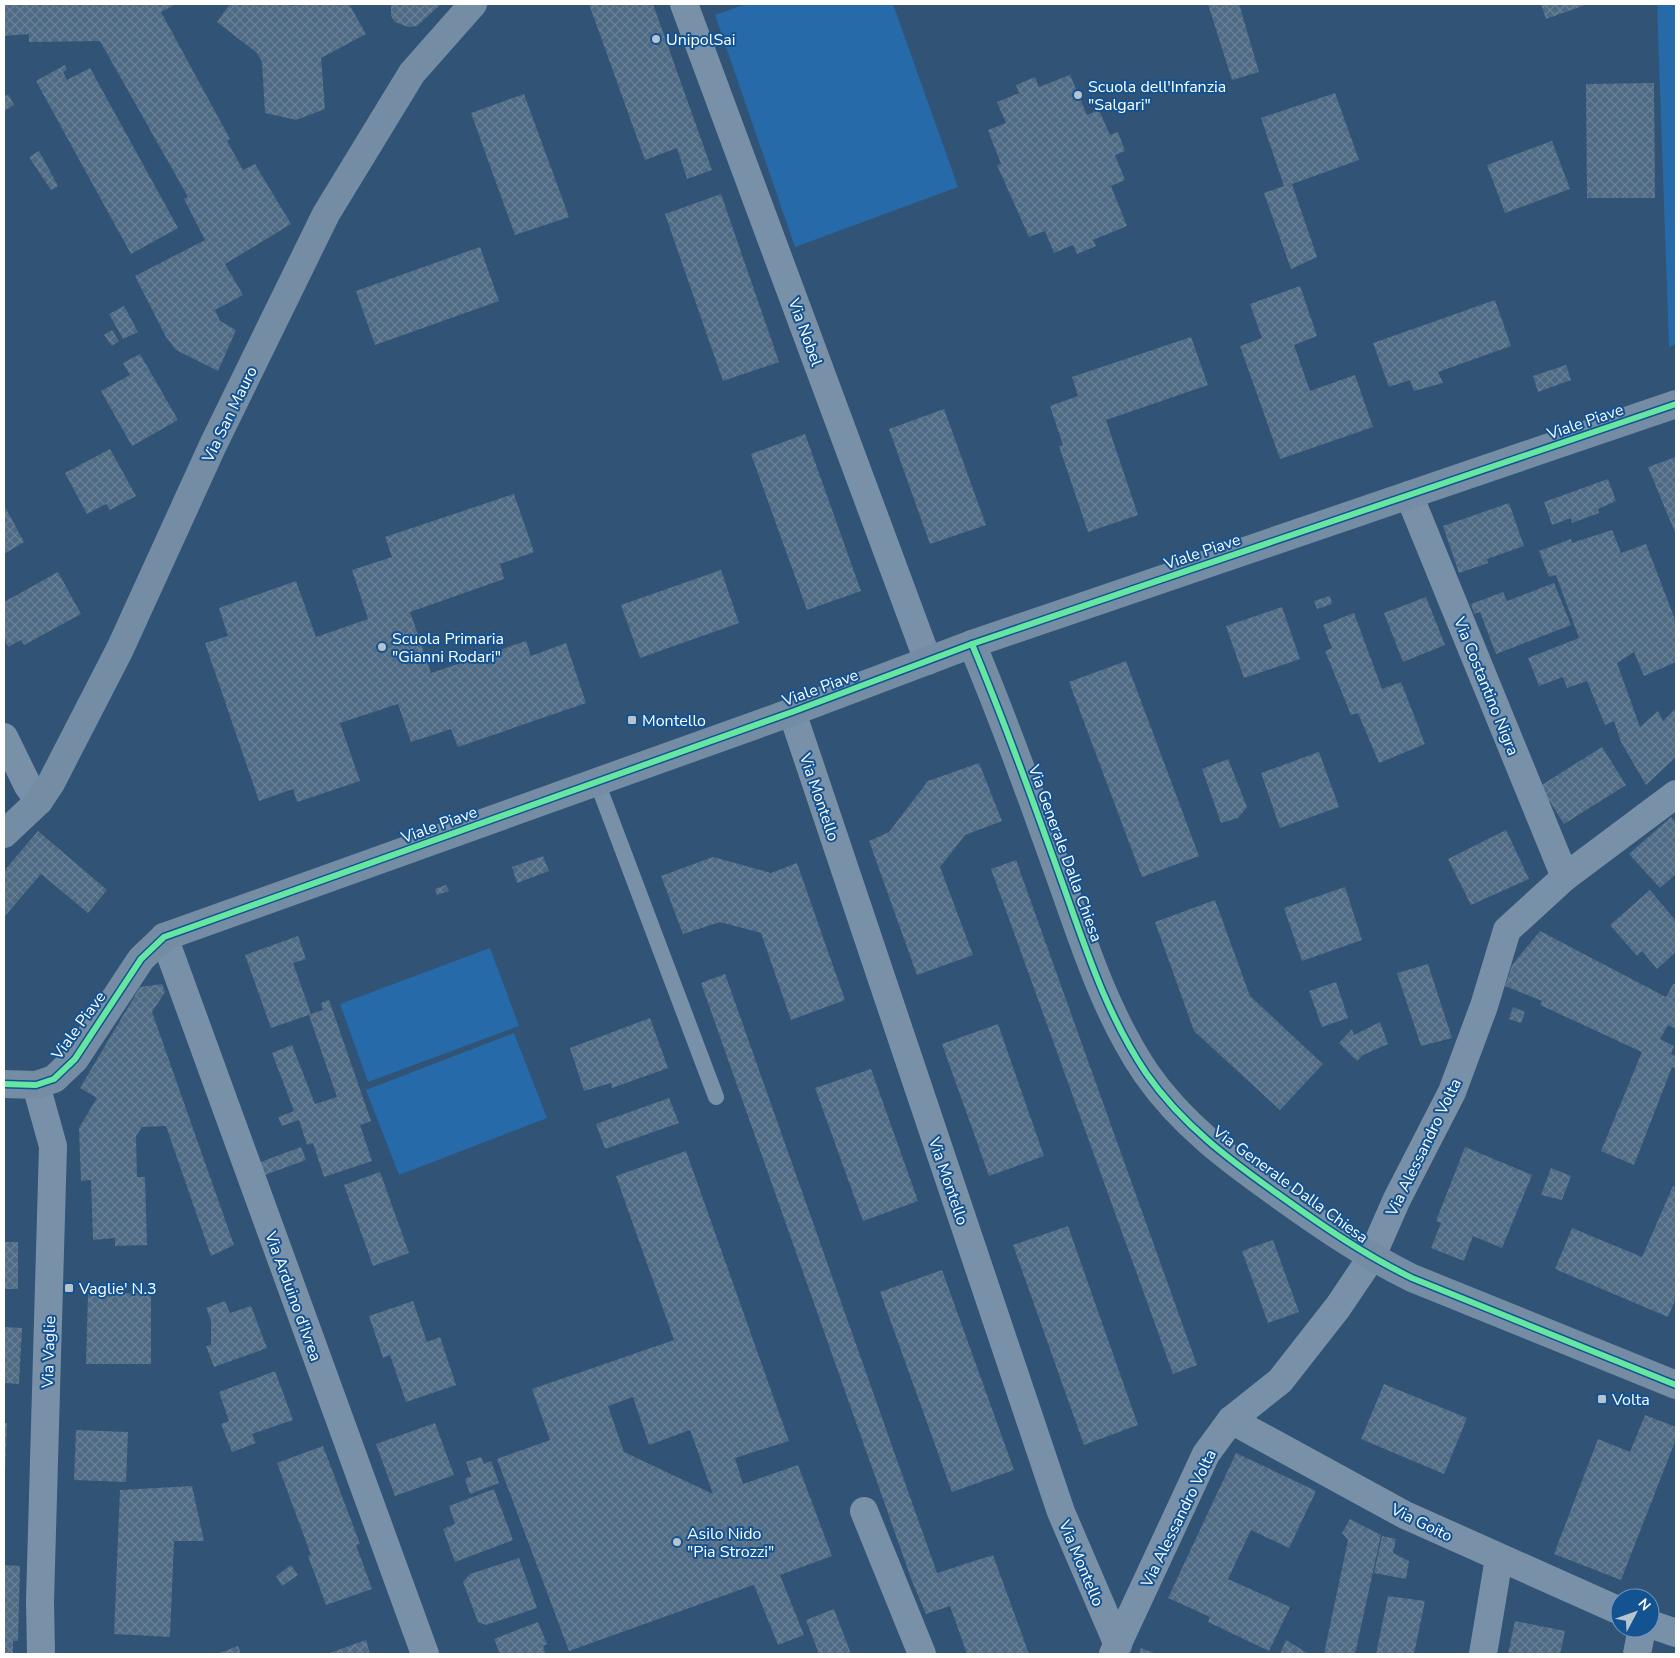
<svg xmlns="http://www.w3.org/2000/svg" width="1680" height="1658" viewBox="0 0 1680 1658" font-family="'Nunito Sans',sans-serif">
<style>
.green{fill:#276aa9}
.building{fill:url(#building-cross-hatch);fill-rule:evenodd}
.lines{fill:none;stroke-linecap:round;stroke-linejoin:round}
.lane{stroke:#7991a8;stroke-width:16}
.street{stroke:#7991a8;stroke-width:28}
.secondary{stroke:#748da4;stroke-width:28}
.cycleway-casing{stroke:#145392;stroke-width:9}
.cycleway{stroke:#66e7a1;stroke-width:6}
.poi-dot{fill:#b7c3cf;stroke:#145392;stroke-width:2}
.labels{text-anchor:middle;stroke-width:4;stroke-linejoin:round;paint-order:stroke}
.poi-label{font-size:16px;fill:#fff;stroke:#145392;text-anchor:start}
.street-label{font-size:16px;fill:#fff;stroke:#145392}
</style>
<defs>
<pattern id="building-cross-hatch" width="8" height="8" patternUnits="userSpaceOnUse" patternTransform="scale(1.25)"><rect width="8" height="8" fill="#4e6a84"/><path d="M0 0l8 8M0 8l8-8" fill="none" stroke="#698096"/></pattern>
</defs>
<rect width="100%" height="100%" fill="#315375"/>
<g class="green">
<path d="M746,4H893L958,187L795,247L715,15Z"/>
<path d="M1657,4H1676V344L1669,347Z"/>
<path d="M490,948L519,1026L368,1082L340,1004Z"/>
<path d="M514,1033L547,1118L399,1175L366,1090Z"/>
</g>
<g class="building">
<path d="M4,4H176L161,12L230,139L227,141L243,170L255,164L291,224L225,264L243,295L215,310L220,321L236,330L218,371L176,350L166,337L135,276L205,240L184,199L188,197L100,41L29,42V34L4,36Z"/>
<path d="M230,4H290L293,6L297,4H349L366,34L321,58L325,109L296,120L265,113L262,62L257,53L217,22Z"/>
<path d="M391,4H441L417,26L408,27L395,22L391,16Z"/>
<path d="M589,4H653L712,170L687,179L677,148L645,160Z"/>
<path d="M1208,4H1239L1259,72L1232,80Z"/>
<path d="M1541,4H1588L1546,19Z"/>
<path d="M65,65L67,70L63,72L67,80L90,68L178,228L131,254L36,81Z"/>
<path d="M1070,75L1087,115L1099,110L1110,135L1118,132L1125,151L1115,155L1125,180L1111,186L1127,226L1093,240L1096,246L1077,254L1073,245L1054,253L1045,231L1029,237L997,165L1001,164L988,130L1006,123L997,102L1019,93L1016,85L1035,77L1039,87Z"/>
<path d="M1654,83L1655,198H1587L1586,84Z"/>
<path d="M1335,93L1359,160L1292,184L1317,257L1291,269L1264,193L1284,186L1261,118Z"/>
<path d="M8,94L14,105L4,111V97Z"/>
<path d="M524,94L569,217L515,235L471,113Z"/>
<path d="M1552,141L1570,189L1505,213L1487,165Z"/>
<path d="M39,151L58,186L51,190L29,157Z"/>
<path d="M721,194L779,362L723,381L665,214Z"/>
<path d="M480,247L499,301L375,345L356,291Z"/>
<path d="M1300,286L1317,336L1294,345L1310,391L1355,375L1373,427L1280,459L1240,346L1262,338L1250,304Z"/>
<path d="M1495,300L1511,346L1438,372L1443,383L1414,391L1410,380L1389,387L1373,343Z"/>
<path d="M124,306L138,332L123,339L109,314Z"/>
<path d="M112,330L119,341L112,346L104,335Z"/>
<path d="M1191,337L1208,385L1106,420L1138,515L1088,532L1059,446L1063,445L1050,406L1078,396L1072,377Z"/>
<path d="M140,354L178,420L132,446L101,391L130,375L123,363Z"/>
<path d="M1566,365L1571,380L1538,392L1533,376Z"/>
<path d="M944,409L986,525L930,544L889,429Z"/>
<path d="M805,434L861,591L807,610L751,454Z"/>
<path d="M110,449L136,496L110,510L106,504L87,514L65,473Z"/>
<path d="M1676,457V535L1648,467Z"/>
<path d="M1608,479L1616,501L1598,509L1599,513L1572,523L1571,518L1552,525L1544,502Z"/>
<path d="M514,494L534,552L500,564L504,579L410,612L416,629L431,673L526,641L531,656L566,643L586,703L458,747L451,729L411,742L398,704L340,723L360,781L297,802L293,789L259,801L205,643L228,636L219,608L296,581L316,637L368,619L352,570L392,557L385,537Z"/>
<path d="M1509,503L1524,546L1487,559L1488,563L1459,573L1443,526Z"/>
<path d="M4,505L24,542L4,554Z"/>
<path d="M1612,530L1621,553L1646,544L1676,622V662L1644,676L1634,652L1617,663L1640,727L1658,711L1663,721L1676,708V757L1646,785L1621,742L1614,721L1605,725L1587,681L1567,688L1563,677L1539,686L1528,658L1579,638L1556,575L1549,577L1539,551L1571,539L1572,543Z"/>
<path d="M721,570L739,623L640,658L621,605Z"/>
<path d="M58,572L81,614L24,645L21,640L8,647L4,638V602Z"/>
<path d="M1554,583L1571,625L1496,654L1480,612L1474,614L1471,604L1503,592L1507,601Z"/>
<path d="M1330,596L1332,604L1317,609L1314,601Z"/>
<path d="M1426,597L1445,645L1403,662L1384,613Z"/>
<path d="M1282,607L1300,659L1244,678L1226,626Z"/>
<path d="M1354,613L1382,689L1401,682L1425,744L1379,763L1358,713L1351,715L1325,651L1332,648L1323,625Z"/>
<path d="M1126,661L1199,856L1142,877L1069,682Z"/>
<path d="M1602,747L1626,785L1564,824L1540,786Z"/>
<path d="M1319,752L1339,807L1280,828L1261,773Z"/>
<path d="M1228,759L1247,807L1238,818L1221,823L1202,769Z"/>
<path d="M979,763L1002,821L965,835L940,867L973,955L917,975L869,841L889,832L928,781Z"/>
<path d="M1671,817L1676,822V874L1660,888L1629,854Z"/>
<path d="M1506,830L1529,879L1471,905L1448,859Z"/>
<path d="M38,831L107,890L88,913L41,874L4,917V871Z"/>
<path d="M543,856L549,871L517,883L512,867Z"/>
<path d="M713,857L771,873L797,863L845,1000L791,1020L761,933L720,922L683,934L661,876Z"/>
<path d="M1016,860L1197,1365L1173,1374L991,869Z"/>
<path d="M446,885L449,891L437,895L435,889Z"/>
<path d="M1345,887L1362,940L1302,961L1284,908Z"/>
<path d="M1650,890L1676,921V952L1657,969L1642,951L1637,956L1610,925Z"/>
<path d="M1215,900L1250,996L1323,1064L1280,1110L1194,1031L1155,922Z"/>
<path d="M1540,931L1666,997L1673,984H1676V1029L1668,1025L1660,1039L1674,1046L1671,1054L1676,1056V1069L1672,1067L1634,1165L1601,1151L1642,1052L1540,1005L1542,1001L1505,986L1512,965Z"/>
<path d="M298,936L306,959L293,963L311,1014L323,1010L321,1003L329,1000L371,1121L360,1125L372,1161L324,1177L313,1143L307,1145L299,1120L282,1126L278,1117L294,1111L272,1053L292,1045L315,1104L337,1097L309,1015L271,1028L245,955Z"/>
<path d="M1428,964L1452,1038L1421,1046L1397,973Z"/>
<path d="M725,974L937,1573L993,1555L1029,1654H967L950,1606L926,1614L912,1581L701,983Z"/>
<path d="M1336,982L1348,1018L1322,1027L1309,991Z"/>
<path d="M162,984L165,992L152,1012L234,1245L211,1256L166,1126L142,1127L136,1136L137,1177H145L147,1245L115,1246V1238L93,1240L91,1180L81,1181L79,1128L97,1098L80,1088L140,987Z"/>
<path d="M1513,1007L1525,1012L1521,1023L1509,1019Z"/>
<path d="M650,1018L668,1068L612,1088L611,1083L584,1091L570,1048Z"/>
<path d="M1380,1022L1388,1044L1363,1055L1357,1061L1339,1043L1352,1029L1354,1035Z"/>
<path d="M998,1024L1044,1156L989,1176L942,1044Z"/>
<path d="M871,1069L918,1201L863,1221L815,1088Z"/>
<path d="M669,1098L679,1123L605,1149L596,1124Z"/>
<path d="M301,1147L306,1160L262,1176L258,1163Z"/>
<path d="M1465,1147L1532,1175L1502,1248L1473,1236L1464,1261L1431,1248L1441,1223L1436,1221Z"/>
<path d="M686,1151L789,1441L735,1458L743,1484L798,1465L832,1556L780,1575L804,1635L778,1645L754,1585L759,1583L569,1651L497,1459L550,1440L532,1389L674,1340L616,1176ZM633,1397L649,1445L690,1430L713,1494L624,1452L608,1406Z"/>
<path d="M1551,1168L1571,1176L1562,1200L1541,1195Z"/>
<path d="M380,1172L409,1253L373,1266L344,1185Z"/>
<path d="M1673,1186L1676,1187V1298L1668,1317L1555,1269L1572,1228L1642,1257Z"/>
<path d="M1068,1226L1138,1425L1084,1445L1013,1245Z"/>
<path d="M1273,1240L1299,1312L1268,1323L1242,1251Z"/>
<rect x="4" y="1242" width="14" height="47"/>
<path d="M942,1270L1014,1470L952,1492L880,1292Z"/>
<path d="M151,1293V1364H86L88,1294Z"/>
<path d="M225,1301L230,1313L251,1306L267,1348L214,1367L206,1346L211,1345V1320L206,1308Z"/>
<path d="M413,1301L427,1342L440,1337L456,1385L406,1402L390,1355L383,1358L369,1316Z"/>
<path d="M4,1327L22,1328L19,1384L4,1383Z"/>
<path d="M275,1371L293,1420L252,1434L256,1443L232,1452L221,1424L229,1421L219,1392Z"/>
<path d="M1384,1384L1467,1418L1444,1474L1361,1439Z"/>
<path d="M1645,1415L1676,1427V1439L1621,1580L1554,1554L1598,1439L1630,1452Z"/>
<path d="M4,1423H7L5,1473H4Z"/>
<path d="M435,1423L454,1475L395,1496L376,1444Z"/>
<path d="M76,1430L128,1432L126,1482L74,1480Z"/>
<path d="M323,1446L360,1544L356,1545L372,1589L326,1605L308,1556L311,1555L277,1463Z"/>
<path d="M1236,1453L1316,1491L1289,1548L1251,1530L1228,1579L1290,1607L1269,1651L1208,1622L1210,1617L1168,1598Z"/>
<path d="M481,1457L484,1464L491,1461L499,1483L470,1494L465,1479L471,1476L466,1462Z"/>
<path d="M192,1486L204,1541H174L170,1637L114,1634L120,1490Z"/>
<path d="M494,1489L513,1540L455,1562L443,1529L455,1524L449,1506Z"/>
<path d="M1350,1519L1381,1535L1355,1654H1324L1348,1540L1342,1533Z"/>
<path d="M1382,1536L1396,1539L1393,1553L1409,1561L1406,1579L1374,1573Z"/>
<path d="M519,1558L537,1608L486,1625L478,1622L463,1582L470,1574Z"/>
<path d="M4,1565L20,1566L18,1641H13V1654H4Z"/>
<path d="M291,1565L298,1575L282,1586L276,1576Z"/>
<path d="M1388,1596L1425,1601L1414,1654H1376Z"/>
<path d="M834,1609L851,1654H819L806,1620Z"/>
<path d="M1515,1621L1565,1631L1560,1654H1508Z"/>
<path d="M538,1622L547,1644L543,1646L546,1654H500L494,1639Z"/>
<path d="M366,1640L370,1654H327Z"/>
<path d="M1286,1640L1299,1648L1309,1654H1280Z"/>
<path d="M238,1646L241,1654H217Z"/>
<path d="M1141,1648L1156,1654H1139Z"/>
</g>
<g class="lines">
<path class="lane" d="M597,782L716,1097"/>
<g class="street">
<path d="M684,4L928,661"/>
<path d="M1409,495L1565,877"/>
<path d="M792,712L1061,1512L1118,1645"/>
<path d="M4,737L28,786L39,801"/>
<path d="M164,937L425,1654"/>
<path d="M36,1085L53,1146L40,1601L41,1654"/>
<path d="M1231,1420L1405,1515L1620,1611"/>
<path d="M864,1511L922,1654"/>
<path d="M1650,1624L1676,1633"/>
<path d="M1113,1654L1206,1454L1231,1420L1280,1381L1338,1307L1371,1258L1397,1199L1452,1092L1484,1006L1507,930L1565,877L1676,794"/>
<path d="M1483,1654L1499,1558"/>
<path d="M1637,1654L1642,1628"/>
</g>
<g class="secondary">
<path d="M972,644C1005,723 1034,804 1063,885C1086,950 1107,1015 1146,1073C1182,1125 1231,1161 1282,1197C1324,1227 1365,1255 1412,1278L1676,1385"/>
<path d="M4,834L39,801L51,783L120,649L213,445L326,214L412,73L473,4"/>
<path d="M4,1084L36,1085L54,1079L75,1059L141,959L164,937L792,712L972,644L1676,404"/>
</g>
<defs>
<g id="cycleway">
<path d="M972,644C1005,723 1034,804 1063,885C1086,950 1107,1015 1146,1073C1182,1125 1231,1161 1282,1197C1324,1227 1365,1255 1412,1278L1676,1385"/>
<path d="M4,1084L36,1085L54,1079L75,1059L141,959L164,937L792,712L972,644L1676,404"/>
</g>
</defs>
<use href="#cycleway" class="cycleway-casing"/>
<use href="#cycleway" class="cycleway"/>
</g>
<g class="poi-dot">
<circle cx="656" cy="39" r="5"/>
<circle cx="1078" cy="95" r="5"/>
<circle cx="382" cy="647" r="5"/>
<rect x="627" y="715" width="10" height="10" rx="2.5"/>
<rect x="64" y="1283" width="10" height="10" rx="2.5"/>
<rect x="1597" y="1394" width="10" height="10" rx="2.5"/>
<circle cx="677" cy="1542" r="5"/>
</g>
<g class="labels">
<g class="poi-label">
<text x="666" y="45">UnipolSai</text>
<text x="1088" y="92">Scuola dell'Infanzia<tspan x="1088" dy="18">"Salgari"</tspan></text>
<text x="392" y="644">Scuola Primaria<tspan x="392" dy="18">"Gianni Rodari"</tspan></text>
<text x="642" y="726">Montello</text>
<text x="79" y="1294">Vaglie' N.3</text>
<text x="1612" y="1405">Volta</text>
<text x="687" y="1539">Asilo Nido<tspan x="687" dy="18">"Pia Strozzi"</tspan></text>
</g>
<g class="street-label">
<text transform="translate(806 332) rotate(70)" y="6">Via Nobel</text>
<text transform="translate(229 414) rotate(-64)" y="6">Via San Mauro</text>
<text transform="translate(1585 421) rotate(-19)" y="6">Viale Piave</text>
<text transform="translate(1202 551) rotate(-19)" y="6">Viale Piave</text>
<text transform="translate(1487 686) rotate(68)" y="6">Via Costantino Nigra</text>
<text transform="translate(820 687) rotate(-20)" y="6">Viale Piave</text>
<text transform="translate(820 797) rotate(71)" y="6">Via Montello</text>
<text transform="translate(439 824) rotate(-20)" y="6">Viale Piave</text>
<text transform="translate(1066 853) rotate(70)" y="6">Via Generale Dalla Chiesa</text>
<text transform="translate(78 1025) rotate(-54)" y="6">Viale Piave</text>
<text transform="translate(1423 1147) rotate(-64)" y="6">Via Alessandro Volta</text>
<text transform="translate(949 1181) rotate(71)" y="6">Via Montello</text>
<text transform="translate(1291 1184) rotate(36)" y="6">Via Generale Dalla Chiesa</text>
<text transform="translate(294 1296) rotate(70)" y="6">Via Arduino d'Ivrea</text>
<text transform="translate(48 1352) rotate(-88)" y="6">Via Vaglie</text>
<text transform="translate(1178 1518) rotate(-64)" y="6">Via Alessandro Volta</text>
<text transform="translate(1422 1522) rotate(26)" y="6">Via Goito</text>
<text transform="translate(1082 1563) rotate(67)" y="6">Via Montello</text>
</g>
</g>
<rect width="1680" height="1658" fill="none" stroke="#ffffff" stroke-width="10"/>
<g transform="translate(1635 1613) rotate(49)"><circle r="24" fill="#145392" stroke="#7298be"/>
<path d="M0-4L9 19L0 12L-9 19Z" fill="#b7c3cf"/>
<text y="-8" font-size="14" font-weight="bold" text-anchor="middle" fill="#ffffff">N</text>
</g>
</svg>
